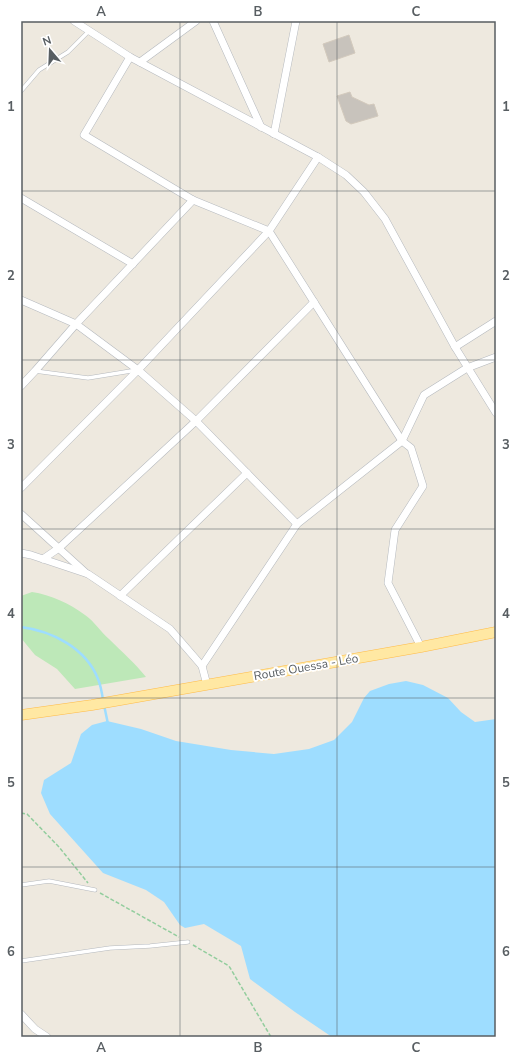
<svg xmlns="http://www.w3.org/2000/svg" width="517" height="1058" viewBox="0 0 517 1058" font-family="'Nunito Sans',sans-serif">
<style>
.green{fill:#bde8b8}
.water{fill:#9eddff}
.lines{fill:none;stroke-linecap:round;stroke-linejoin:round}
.stream{stroke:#9eddff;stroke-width:2.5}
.building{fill:#c8c3bc;stroke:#d3cabd}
.lane-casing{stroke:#b5b9be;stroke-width:4.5}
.street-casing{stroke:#b5b9be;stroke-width:8}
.primary-casing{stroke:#ffbb47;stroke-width:11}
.path{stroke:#92cd9d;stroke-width:1.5;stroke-dasharray:4 2;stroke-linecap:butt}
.lane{stroke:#fff;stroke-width:3.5}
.street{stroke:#fff;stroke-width:7}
.primary{stroke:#ffe8a3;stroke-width:10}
.grid{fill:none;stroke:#585e62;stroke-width:1;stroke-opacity:0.55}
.labels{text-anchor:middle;stroke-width:4;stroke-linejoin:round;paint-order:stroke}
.street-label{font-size:12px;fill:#585e62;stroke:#fff}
.neatline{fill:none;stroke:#585e62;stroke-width:1.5}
.grid-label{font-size:13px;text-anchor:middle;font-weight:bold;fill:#585e62}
</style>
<rect width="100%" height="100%" fill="#eee9df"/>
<path class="green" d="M32,592C51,595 69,603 85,615C94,621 101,632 109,639C122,652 135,663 146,677L75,689L57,669L35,655L21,638V596Z"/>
<path class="water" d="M406,681L423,685L448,698L461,712L475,722L496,719V1037H332L295,1012L250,979L241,946L204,924L185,928L180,925L164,902L146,890L103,873L50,814L41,793L44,780L71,763L81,734L92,725L107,721L141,729L176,741L231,750L274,754L309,749L334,740L352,722L364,698L370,691L389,684Z"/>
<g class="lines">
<g class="stream">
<path d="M21,627C52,631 86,648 98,679C101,686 102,693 103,700"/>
<path d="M104,705L108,724"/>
</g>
</g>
<g class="building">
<path d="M349,35L355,53L329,62L323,44Z"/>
<path d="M350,92L352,97L369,105L374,104L378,116L351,124L346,121L337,96Z"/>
</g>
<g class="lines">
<defs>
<g id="lane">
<path d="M21,91L39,70L68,52L89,31"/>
<path d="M35,371L88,378L137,370"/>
<path d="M21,885L49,881L95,890"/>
<path d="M21,961L110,948L150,946L188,942"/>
</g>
<g id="street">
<path d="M74,21L130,57L318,157L346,175L364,192L385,219L455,347L496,413"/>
<path d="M213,21L261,127"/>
<path d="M130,57L84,135L193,200L269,231L402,441L411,448L423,486L395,530L388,583L421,647"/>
<path d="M140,62L196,21"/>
<path d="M274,134L296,21"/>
<path d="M21,198L133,264"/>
<path d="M21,300L76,324L138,370L196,421L297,524"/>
<path d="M455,347L496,321"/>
<path d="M21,386L35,371L76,324L193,200"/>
<path d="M21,488L138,370L269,231L318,157"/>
<path d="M21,514L86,573"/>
<path d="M21,553L31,555L88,574L170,629L202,666"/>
<path d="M43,559L59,548L196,421L314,302"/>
<path d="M120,596L247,473"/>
<path d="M207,685L202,666L297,524L402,441L424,395L467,368L496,357"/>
<path d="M21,1014L35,1029L47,1037"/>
</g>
<path id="primary" d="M21,715L92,705L421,647L496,632"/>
</defs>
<use href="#lane" class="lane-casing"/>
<use href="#street" class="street-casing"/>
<use href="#primary" class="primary-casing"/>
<g class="path">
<path d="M21,813L27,814L59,847L88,883"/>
<path d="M100,893L179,937"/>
<path d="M193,945L229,966L271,1037"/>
</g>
<use href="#lane" class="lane"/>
<use href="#street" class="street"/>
<use href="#primary" class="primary"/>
</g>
<path class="grid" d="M180,21V1037M337,21V1037M21,191H496M21,360H496M21,529H496M21,698H496M21,867H496"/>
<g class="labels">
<g class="street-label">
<text transform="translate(306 667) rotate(-10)" y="4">Route Ouessa - Léo</text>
</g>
</g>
<rect width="517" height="1058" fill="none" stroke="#ffffff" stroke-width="44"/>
<g transform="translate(50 50) rotate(341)" stroke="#ffffff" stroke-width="3" paint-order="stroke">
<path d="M0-3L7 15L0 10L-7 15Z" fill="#585e62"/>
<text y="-6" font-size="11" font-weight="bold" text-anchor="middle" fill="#585e62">N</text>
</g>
<rect x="22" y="22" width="473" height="1014" class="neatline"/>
<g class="grid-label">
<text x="101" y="16">A</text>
<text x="258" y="16">B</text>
<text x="416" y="16">C</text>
<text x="11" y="111">1</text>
<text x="506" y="111">1</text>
<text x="11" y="280">2</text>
<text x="506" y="280">2</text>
<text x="11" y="449">3</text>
<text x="506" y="449">3</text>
<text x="11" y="618">4</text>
<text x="506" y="618">4</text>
<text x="11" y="787">5</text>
<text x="506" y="787">5</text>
<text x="11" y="956">6</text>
<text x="506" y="956">6</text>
<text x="101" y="1052">A</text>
<text x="258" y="1052">B</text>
<text x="416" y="1052">C</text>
</g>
</svg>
